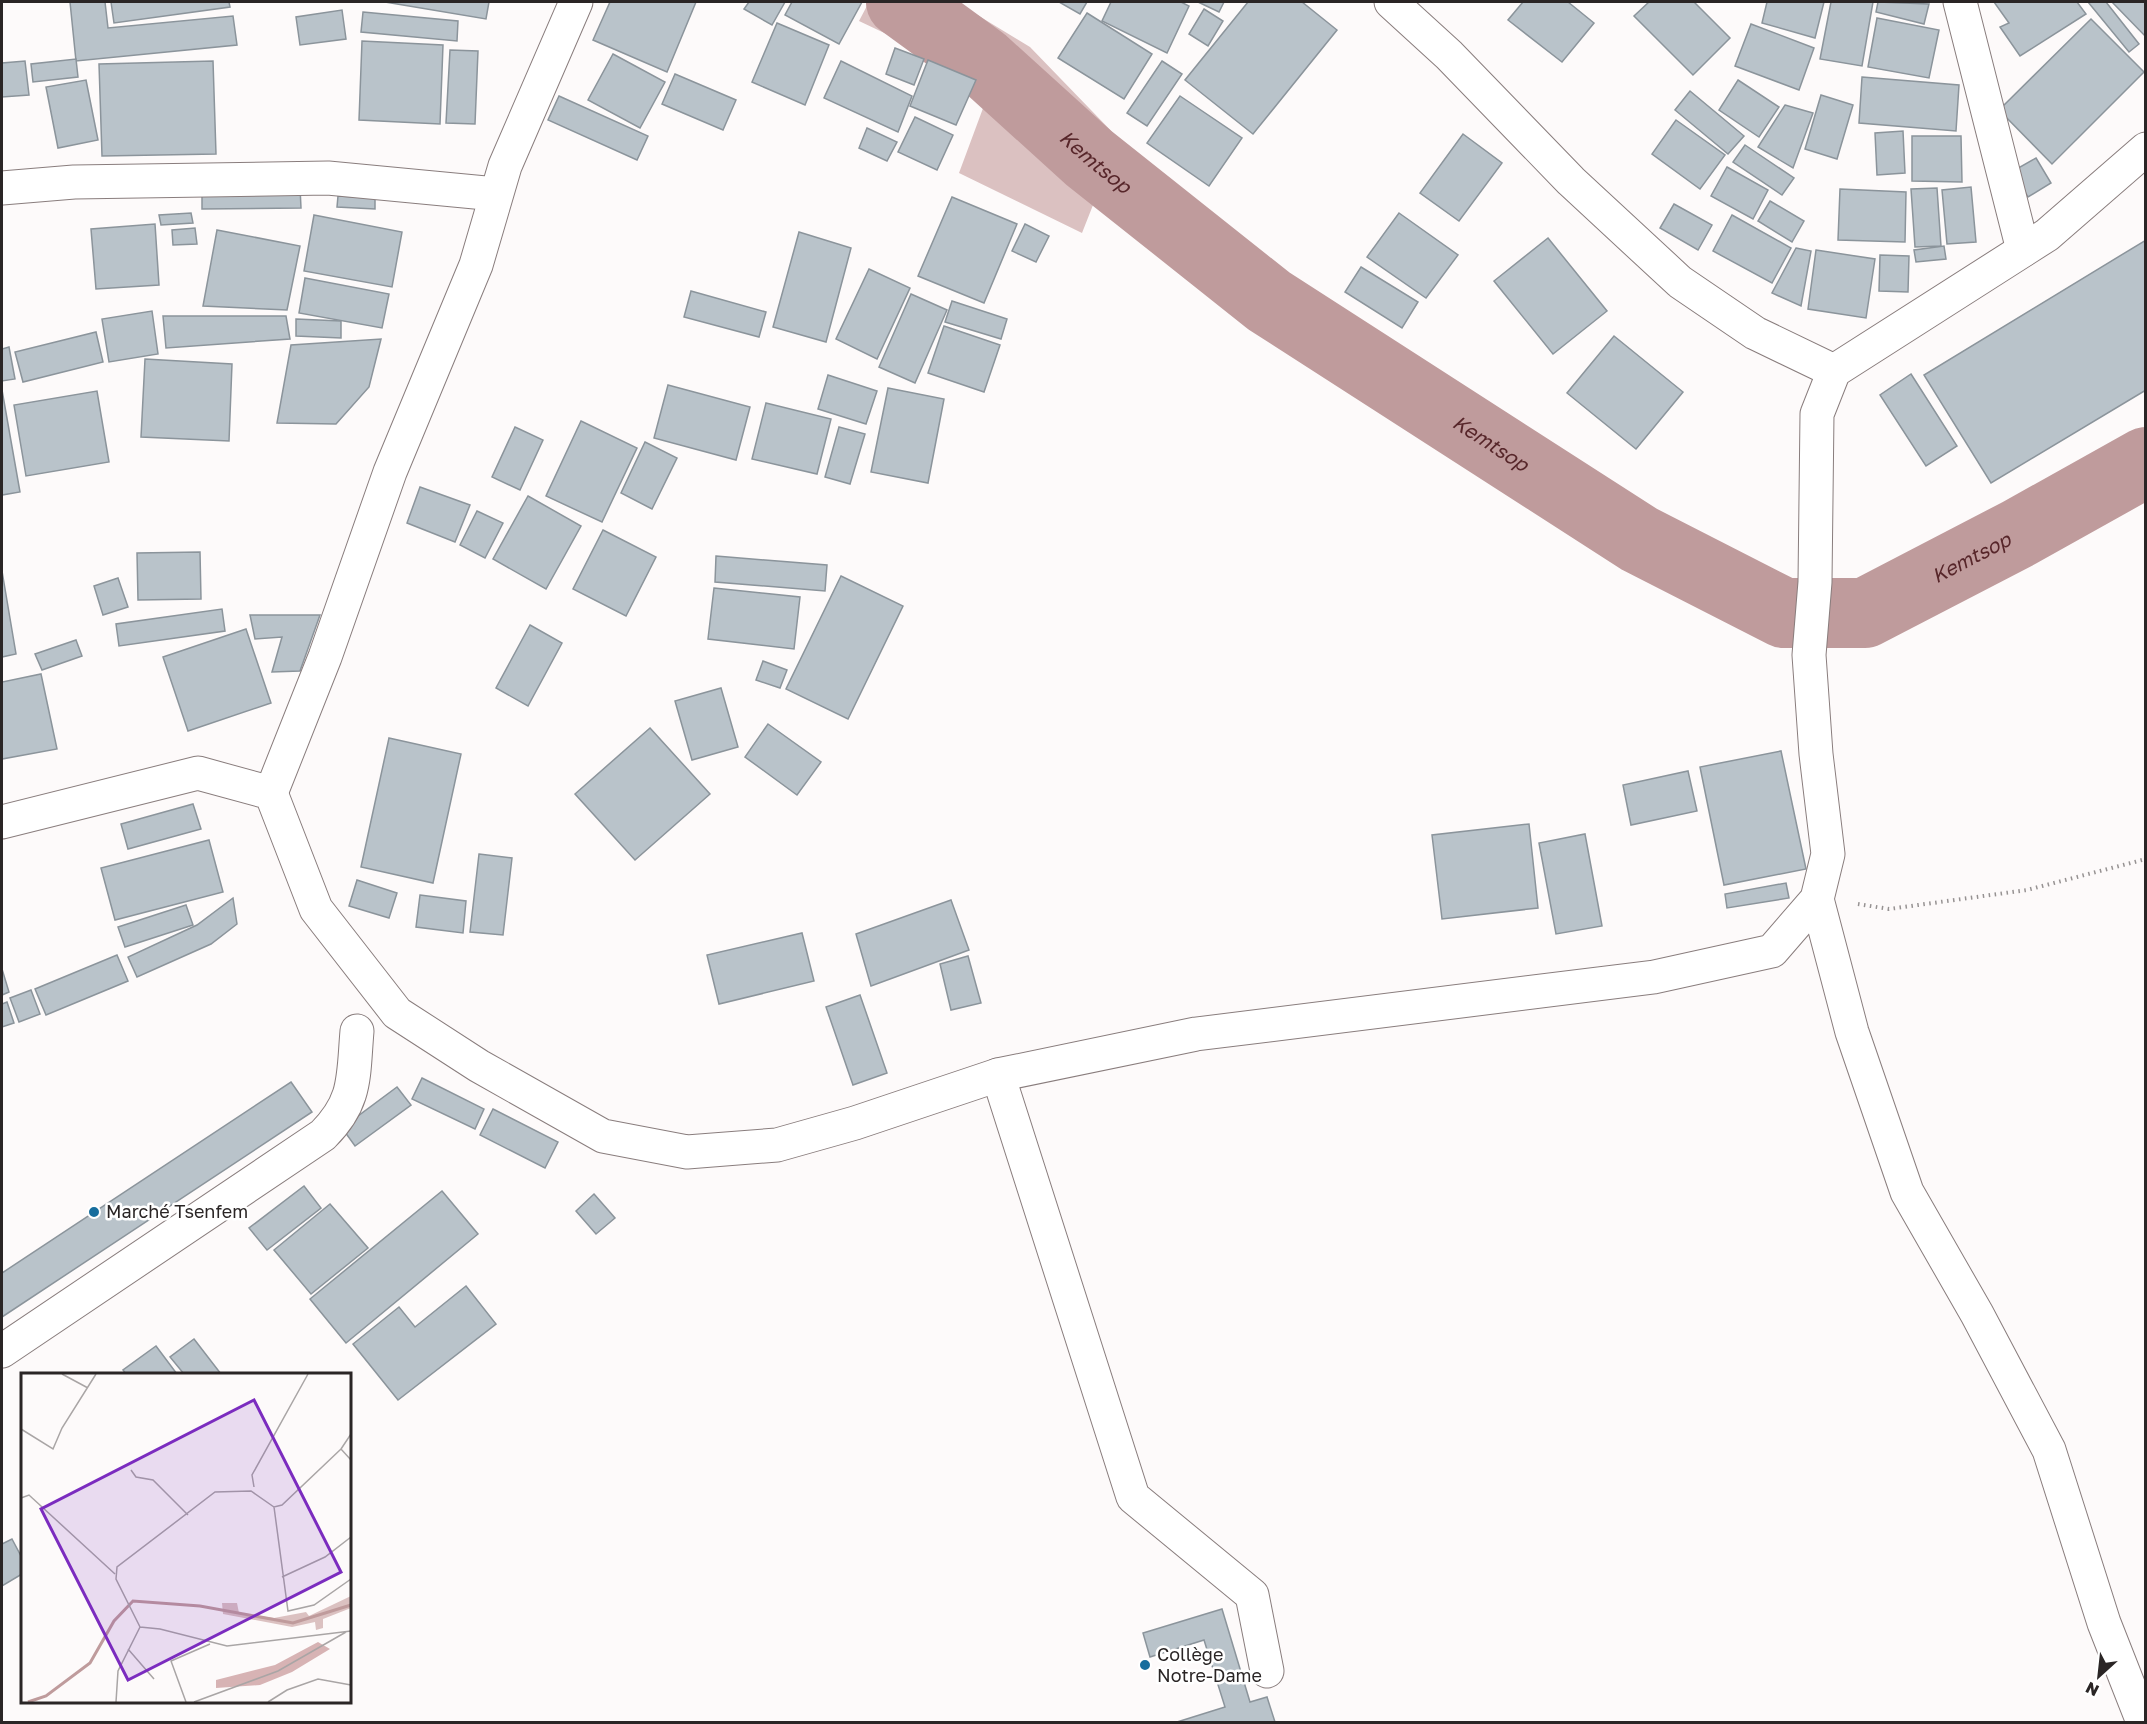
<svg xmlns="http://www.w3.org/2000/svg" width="2147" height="1724" viewBox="0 0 2147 1724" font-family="'Golos Text',sans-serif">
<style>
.green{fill:#dbc1c1}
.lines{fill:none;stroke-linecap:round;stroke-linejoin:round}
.river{stroke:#bf9b9c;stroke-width:70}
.building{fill:#b9c3ca;stroke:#8b949b;stroke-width:1.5}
.minor-casing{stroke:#897d7d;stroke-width:35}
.path{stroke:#969292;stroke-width:4;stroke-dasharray:1.5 4.5;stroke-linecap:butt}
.minor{stroke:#fff;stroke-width:33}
.poi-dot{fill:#176d9d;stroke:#fff;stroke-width:2}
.labels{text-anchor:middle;stroke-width:5;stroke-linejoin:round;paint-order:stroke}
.poi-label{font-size:18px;fill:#2a2525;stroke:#fff;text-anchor:start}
.water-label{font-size:20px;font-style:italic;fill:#57262a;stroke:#fff}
.inset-river{fill:none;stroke:#bf9b9c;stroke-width:3}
.inset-road{fill:none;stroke:#a9a5a5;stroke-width:1.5}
.view{fill:#7b2cbf;fill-opacity:0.15;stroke:#7b2cbf;stroke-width:3}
.inset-edge{fill:none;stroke:#2a2525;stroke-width:3}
</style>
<rect width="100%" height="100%" fill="#fdfafa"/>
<path class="green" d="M869,2H956L1030,47L1119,139L1082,233L959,173L992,84L859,21Z"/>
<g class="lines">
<path class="river" id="s1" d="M901,2L982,61L1089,158L1269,301L1639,539L1784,613H1865L2019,533L2146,462"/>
</g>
<g class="building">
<path d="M70,2H105L108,28L233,16L237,45L76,61Z"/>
<path d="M111,2H229L230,7L114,23Z"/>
<path d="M385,2H489L486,19Z"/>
<path d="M610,2H696L667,72L593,40Z"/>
<path d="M749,2H785L772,25L744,9Z"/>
<path d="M792,2H862L839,44L785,15Z"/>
<path d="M1059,2H1087L1080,14Z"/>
<path d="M1111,2H1181L1189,6L1167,53L1102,21Z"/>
<path d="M1198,2H1224L1219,12Z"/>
<path d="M1248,2H1302L1337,30L1253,134L1185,80Z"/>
<path d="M1523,2H1568L1594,23L1562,62L1508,20Z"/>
<path d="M1649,2H1694L1730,38L1693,75L1634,16Z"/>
<path d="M1767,2H1824L1815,38L1762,23Z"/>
<path d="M1831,2H1873L1862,66L1820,59Z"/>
<path d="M1878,2L1929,4L1924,24L1876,12Z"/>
<path d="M1994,2H2077L2086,14L2020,56L2000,27L2009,23Z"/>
<path d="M2088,2H2106L2139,44L2129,52Z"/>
<path d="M2112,2H2146V37Z"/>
<path d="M1204,9L1223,21L1208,46L1189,34Z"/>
<path d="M342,10L346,39L300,45L296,17Z"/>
<path d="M363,12L458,21L457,41L361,32Z"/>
<path d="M1087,13L1152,54L1124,99L1058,58Z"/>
<path d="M1877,18L1939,30L1929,78L1868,67Z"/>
<path d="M2091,19L2144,72L2052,164L1999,110Z"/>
<path d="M777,23L829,45L805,105L752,82Z"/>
<path d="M1751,24L1814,48L1799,90L1735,66Z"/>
<path d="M362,41L443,45L440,124L359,120Z"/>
<path d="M895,48L924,59L914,85L886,74Z"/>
<path d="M450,50L478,51L475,124L446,123Z"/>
<path d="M613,54L665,82L640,128L588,100Z"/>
<path d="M76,59L78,77L33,82L31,64Z"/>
<path d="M928,60L976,80L956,125L910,106Z"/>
<path d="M25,61L29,95L2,97V63Z"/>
<path d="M213,61L216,154L102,156L99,64Z"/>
<path d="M841,61L912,96L898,132L824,98Z"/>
<path d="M1162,61L1182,74L1147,126L1127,113Z"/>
<path d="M675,74L736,100L723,130L662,104Z"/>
<path d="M1862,77L1959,85L1956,131L1859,123Z"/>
<path d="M86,80L98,140L58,148L46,87Z"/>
<path d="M1738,80L1779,107L1759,137L1719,110Z"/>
<path d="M1690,91L1744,136L1728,154L1675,110Z"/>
<path d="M1821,95L1853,105L1837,159L1805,149Z"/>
<path d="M559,96L648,136L637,160L548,120Z"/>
<path d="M1180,96L1242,138L1209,186L1147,143Z"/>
<path d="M1785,105L1813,113L1793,168L1758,147Z"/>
<path d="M915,117L953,135L937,170L898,152Z"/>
<path d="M1676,120L1725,155L1700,189L1652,154Z"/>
<path d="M867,128L897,142L887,161L859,148Z"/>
<path d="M1903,131L1905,173L1877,175L1875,133Z"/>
<path d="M1463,134L1502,163L1459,221L1420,193Z"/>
<path d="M1912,136H1961L1962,182L1912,181Z"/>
<path d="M1745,145L1794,178L1782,195L1733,162Z"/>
<path d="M2036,158L2051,183L2028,197L2013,171Z"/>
<path d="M1727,167L1768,190L1753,219L1711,196Z"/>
<path d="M300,187L301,208L202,209V188Z"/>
<path d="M1971,187L1976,242L1947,244L1942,190Z"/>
<path d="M1937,188L1941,246L1915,247L1911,189Z"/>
<path d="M1840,189L1906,192L1905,242L1838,240Z"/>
<path d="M338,196L375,198V209L337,207Z"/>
<path d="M952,197L1017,224L984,303L918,276Z"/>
<path d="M1770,201L1804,221L1792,242L1758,221Z"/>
<path d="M1674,204L1712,225L1698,250L1660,228Z"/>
<path d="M191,213L193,223L161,225L159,215Z"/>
<path d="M1399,213L1458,255L1426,298L1367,257Z"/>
<path d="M314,215L402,232L392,287L304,271Z"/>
<path d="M1732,215L1791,248L1772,283L1713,251Z"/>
<path d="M155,224L159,285L96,289L91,229Z"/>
<path d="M1025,224L1049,236L1036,262L1012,251Z"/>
<path d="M195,228L197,244L173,245L172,230Z"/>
<path d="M217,230L300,246L287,310L203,306Z"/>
<path d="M799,232L851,248L826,342L773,327Z"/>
<path d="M1548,238L1607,311L1553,354L1494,281Z"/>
<path d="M2146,240V390L1991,483L1924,375Z"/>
<path d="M1944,246L1946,259L1916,262L1914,250Z"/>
<path d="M1796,248L1811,251L1801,306L1772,293Z"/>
<path d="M1816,250L1875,259L1866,318L1808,309Z"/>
<path d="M1880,255L1909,256L1908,292L1879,291Z"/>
<path d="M1361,267L1418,302L1402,328L1345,292Z"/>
<path d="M869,269L910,288L877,359L836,339Z"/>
<path d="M305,278L389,294L382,328L299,313Z"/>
<path d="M691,291L766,312L759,337L684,317Z"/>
<path d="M911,294L947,310L915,383L879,367Z"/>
<path d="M952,301L1007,319L1001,339L945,322Z"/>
<path d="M152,311L158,354L109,362L102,319Z"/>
<path d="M163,316H286L290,339L166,348Z"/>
<path d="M296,319L341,321V338L296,336Z"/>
<path d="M944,326L1000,345L984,392L928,373Z"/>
<path d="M96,332L103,362L23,382L15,352Z"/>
<path d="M1614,336L1683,392L1636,449L1567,393Z"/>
<path d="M381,339L369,387L336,424L277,423L291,345Z"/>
<path d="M9,347L15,379L2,381V349Z"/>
<path d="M145,359L232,364L229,441L141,437Z"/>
<path d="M1911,374L1957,446L1926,466L1880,395Z"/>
<path d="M828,375L877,391L866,424L818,409Z"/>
<path d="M668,385L750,407L736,460L654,438Z"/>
<path d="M888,388L944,399L928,483L871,472Z"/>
<path d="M2,390L20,492L2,495Z"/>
<path d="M97,391L109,462L26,476L14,405Z"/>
<path d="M766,403L831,419L817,474L752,459Z"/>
<path d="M581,421L637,448L602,522L546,496Z"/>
<path d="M515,427L543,440L520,490L492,477Z"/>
<path d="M839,427L865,434L850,484L825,477Z"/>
<path d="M645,442L677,458L652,509L621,493Z"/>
<path d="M420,487L470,505L455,542L407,523Z"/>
<path d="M528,496L581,526L546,589L493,559Z"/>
<path d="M477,511L503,523L485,558L460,545Z"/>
<path d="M603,530L656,557L626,616L573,589Z"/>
<path d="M200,552L201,599L138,600L137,553Z"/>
<path d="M716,556L827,565L825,591L715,582Z"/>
<path d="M2,571L16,654L2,657Z"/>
<path d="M841,576L903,606L848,719L786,689Z"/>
<path d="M118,578L128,607L103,615L94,586Z"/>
<path d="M714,588L800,597L794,649L708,639Z"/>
<path d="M222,609L225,631L119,646L116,624Z"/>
<path d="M250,615H320L300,671L272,672L282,637L255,639Z"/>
<path d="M530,625L562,643L528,706L496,688Z"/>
<path d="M246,629L271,703L188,731L163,657Z"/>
<path d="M76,640L82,656L42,670L35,654Z"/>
<path d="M763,661L787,670L780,688L756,680Z"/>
<path d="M41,674L57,749L2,759V682Z"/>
<path d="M721,688L738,747L692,760L675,701Z"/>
<path d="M768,724L821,762L797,795L745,757Z"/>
<path d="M650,728L710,794L635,860L575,794Z"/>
<path d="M389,738L461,754L433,883L361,867Z"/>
<path d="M1781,751L1806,869L1724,885L1700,767Z"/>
<path d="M1688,771L1697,811L1631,825L1623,785Z"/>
<path d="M193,804L201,829L128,849L121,824Z"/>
<path d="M1529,824L1538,908L1442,919L1432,835Z"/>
<path d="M1585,834L1602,926L1556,934L1539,843Z"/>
<path d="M209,840L223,892L115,920L101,868Z"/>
<path d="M479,854L512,858L503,935L470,932Z"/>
<path d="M357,880L397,893L389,918L349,906Z"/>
<path d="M1786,883L1789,898L1727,908L1725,894Z"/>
<path d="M420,895L466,901L463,933L416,927Z"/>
<path d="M233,898L237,924L211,944L137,977L128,957L197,925Z"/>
<path d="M951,900L969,950L871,986L856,934Z"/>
<path d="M186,905L193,925L125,947L118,927Z"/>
<path d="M802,933L814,981L719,1004L707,955Z"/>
<path d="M117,955L128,981L46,1015L35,989Z"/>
<path d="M968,956L981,1003L951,1010L940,964Z"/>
<path d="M2,969L9,992L2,995Z"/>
<path d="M31,990L40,1014L19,1022L10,998Z"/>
<path d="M860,995L887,1073L853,1085L826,1007Z"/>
<path d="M7,1002L14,1023L2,1027V1004Z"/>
<path d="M422,1078L484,1109L475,1129L412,1099Z"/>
<path d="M291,1082L312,1112L2,1317V1273Z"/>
<path d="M397,1087L411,1105L355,1146L342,1128Z"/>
<path d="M493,1109L558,1142L545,1168L480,1135Z"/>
<path d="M304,1186L321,1208L267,1250L249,1228Z"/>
<path d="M442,1191L478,1234L346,1343L310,1299Z"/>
<path d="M594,1194L615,1218L596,1234L576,1211Z"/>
<path d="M330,1204L368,1248L311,1294L274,1250Z"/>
<path d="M466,1286L496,1324L398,1400L353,1344L399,1307L415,1327Z"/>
<path d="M194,1339L221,1374H184L170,1357Z"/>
<path d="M156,1346L177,1374H126L123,1370Z"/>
<path d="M12,1539L22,1558V1574L2,1586V1544Z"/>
<path d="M1222,1609L1250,1702L1267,1697L1275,1722H1177L1225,1707L1204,1640L1150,1657L1143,1633Z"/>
</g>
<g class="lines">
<defs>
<g id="minor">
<path d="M1391,2L1449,55L1571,181L1680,282L1755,333L1834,371"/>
<path d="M1960,2L2023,250"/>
<path d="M2,188L74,182L328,178L496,194"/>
<path d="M271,793L325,657L390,472L476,265L505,166L576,2"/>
<path d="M2,822L198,773L271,793L316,909L397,1013L479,1066L603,1136L687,1152L777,1145L855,1123L998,1075L1196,1034L1654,977L1772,951L1817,899L1828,854L1816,754L1809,655L1815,582L1817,414L1834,371L2047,235L2146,149"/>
<path d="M1817,899L1852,1032L1907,1192L1977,1314L2049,1450L2104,1623L2143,1722"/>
<path d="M998,1075L1133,1497L1252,1595L1267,1671"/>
<path d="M2,1351L323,1135C357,1101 353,1077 357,1031"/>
</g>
</defs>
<use href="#minor" class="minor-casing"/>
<path class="path" d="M1858,904L1889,909L2027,890L2146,859"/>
<use href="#minor" class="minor"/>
</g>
<g class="poi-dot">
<circle cx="94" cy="1212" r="6"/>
<circle cx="1145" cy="1665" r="6"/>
</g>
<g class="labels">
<g class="poi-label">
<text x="106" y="1218">Marché Tsenfem</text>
<text x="1157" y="1661">Collège<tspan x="1157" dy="21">Notre-Dame</tspan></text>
</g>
<g class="water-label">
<text dy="7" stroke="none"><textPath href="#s1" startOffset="252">Kemtsop</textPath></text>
<text dy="7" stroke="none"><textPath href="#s1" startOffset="738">Kemtsop</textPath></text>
<text dy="7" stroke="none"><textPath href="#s1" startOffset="1278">Kemtsop</textPath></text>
</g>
</g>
<g transform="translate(21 1373)">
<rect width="330" height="330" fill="#fdfafa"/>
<path d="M330,223V235L302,246V255L295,257L294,249L271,254L202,241L201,230H216L218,240L253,245L285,239L288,243Z" fill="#dbc1c1"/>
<path d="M297,269L309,276L271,299L239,312L195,315V307L254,292Z" fill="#d7b3b4"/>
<path class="inset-river" d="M7,329L25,323L69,290L93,248L112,228L179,233L272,250L330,232"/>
<path class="inset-road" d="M41,1L67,15M0,56L32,76L41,55L75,1M320,76L330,61M110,97L115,104L132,107L167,142M233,114L231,102L287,1M0,125L8,122L94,201M253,134L267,238L293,232L330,206M261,204L304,184L330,164M119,254L139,256L206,273L330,258M107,276L133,306M95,329L97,298L119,254L95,206L96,194L194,119L230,118L253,134L261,132L320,76L330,87M165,329L150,288L189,271M173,329L257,298L325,259M247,329L266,317L297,306L330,312"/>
<path class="view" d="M233,27L320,199L107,307L20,136Z"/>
<rect width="330" height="330" class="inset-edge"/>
</g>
<rect width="2147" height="1724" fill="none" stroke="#2a2525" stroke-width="6"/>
<g transform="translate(2099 1676) rotate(207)" stroke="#ffffff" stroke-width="4.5" paint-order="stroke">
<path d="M0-4.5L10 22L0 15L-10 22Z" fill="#2a2525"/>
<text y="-9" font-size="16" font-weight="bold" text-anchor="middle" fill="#2a2525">N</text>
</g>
</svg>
